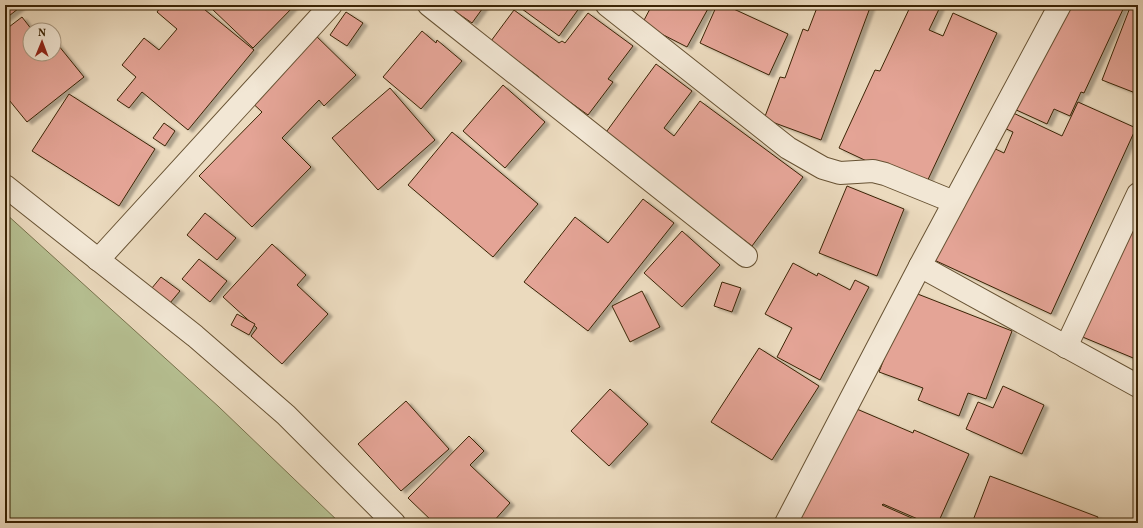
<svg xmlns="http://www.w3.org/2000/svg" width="1143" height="528" viewBox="0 0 1143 528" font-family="Vollkorn,serif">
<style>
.green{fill:#b6c092;stroke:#78724c}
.building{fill:#e4a496;stroke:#3b2405;filter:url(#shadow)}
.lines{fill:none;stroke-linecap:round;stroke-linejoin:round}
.minor-casing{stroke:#675233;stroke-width:24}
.minor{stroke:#f2e7d5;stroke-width:22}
</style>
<defs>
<filter id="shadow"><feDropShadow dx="4.5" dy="2.5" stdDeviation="1" flood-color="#0004"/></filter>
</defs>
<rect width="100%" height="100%" fill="#ebdabe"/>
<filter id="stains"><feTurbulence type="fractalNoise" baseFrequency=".005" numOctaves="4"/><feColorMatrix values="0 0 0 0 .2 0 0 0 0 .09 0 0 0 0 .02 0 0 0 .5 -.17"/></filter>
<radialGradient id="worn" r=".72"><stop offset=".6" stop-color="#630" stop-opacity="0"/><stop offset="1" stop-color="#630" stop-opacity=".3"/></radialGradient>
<path class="green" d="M5,213L219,407L340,523H5Z"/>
<g class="building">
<path d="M5,5H23L5,19Z"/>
<path d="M162,5H199L254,50L188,130L142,92L129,108L117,100L136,77L122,65L144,38L159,50L177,29L157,12Z"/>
<path d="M217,5H295L253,48L212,9Z"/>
<path d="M446,5H485L472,23Z"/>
<path d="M519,5H578L580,7L559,36L518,6Z"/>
<path d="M652,5H710L687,47L642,24Z"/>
<path d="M717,5H725L788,34L769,75L700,43Z"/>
<path d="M818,5H871L821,140L764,119L780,77L785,78L803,29L808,31Z"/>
<path d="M911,5H937L940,7L929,30L943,36L953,13L997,33L924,188L839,148L875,70L880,71Z"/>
<path d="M1064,5H1125L1084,93L1081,92L1070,116L1054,109L1047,124L1012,108Z"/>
<path d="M1131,5H1138V94L1102,80Z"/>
<path d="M514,10L559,43L562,41L565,43L588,13L633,46L608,79L613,82L588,115L538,79L539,77L491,41Z"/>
<path d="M346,12L363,23L347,46L330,35Z"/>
<path d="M22,17L32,30H30V54H54V40L84,77L27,122L5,95V30Z"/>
<path d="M310,30L356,75L324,106L319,100L282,138L311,167L252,227L199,176L262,112L245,96Z"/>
<path d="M422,31L436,43L437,40L462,61L421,109L383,77Z"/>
<path d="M656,64L692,91L664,128L674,136L700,101L803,177L752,246L604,135Z"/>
<path d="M503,85L545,122L505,168L463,131Z"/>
<path d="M390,88L435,140L378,190L332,138Z"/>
<path d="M69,94L155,149L119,206L32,151Z"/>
<path d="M1078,102L1136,128L1051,314L932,259L989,146L1004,153L1013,132L1002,127L1009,111L1062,136Z"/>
<path d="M164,123L175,131L165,146L153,138Z"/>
<path d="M452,132L538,204L493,257L408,185Z"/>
<path d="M847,186L904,209L877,276L819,253Z"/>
<path d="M643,199L674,223L588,331L524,282L575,217L608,243Z"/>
<path d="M1138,211V360L1073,333Z"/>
<path d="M205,213L236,238L217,260L187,235Z"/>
<path d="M682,231L720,265L682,307L644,273Z"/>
<path d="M272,244L306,275L297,285L328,314L282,364L251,336L257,328L223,297Z"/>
<path d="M199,259L227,281L210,302L182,279Z"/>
<path d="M793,263L817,276L818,273L850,290L855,280L869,287L820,380L777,357L792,328L765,314Z"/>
<path d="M161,277L180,291L165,309L147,294Z"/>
<path d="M722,282L741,288L732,312L714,306Z"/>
<path d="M642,291L660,327L630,342L612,306Z"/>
<path d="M910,291L1012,331L986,399L968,393L959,416L918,400L923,388L879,372Z"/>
<path d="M237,314L255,324L249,335L231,325Z"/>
<path d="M759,348L819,386L772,460L711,422Z"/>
<path d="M1003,386L1044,405L1022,454L966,429L978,402L993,408Z"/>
<path d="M610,389L648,424L609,466L571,431Z"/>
<path d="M406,401L449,449L401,491L358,444Z"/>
<path d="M845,404L913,433L914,430L969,454L938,523H927L883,504L882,505L923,523H793Z"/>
<path d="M469,436L484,451L470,465L510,503L492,523H434L408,498Z"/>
<path d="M990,476L1098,517L1096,523H972Z"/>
</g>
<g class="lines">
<defs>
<g id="minor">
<path d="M429,5L746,256"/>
<path d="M607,5L788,148L823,168L840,173L873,171L885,174L954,202"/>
<path d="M5,186L195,336L286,415L394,523"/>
<path d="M98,260L331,5"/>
<path d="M920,266L1138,386"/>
<path d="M1066,347L1138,194"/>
<path d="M786,523L920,266L1060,5"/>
</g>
</defs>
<use href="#minor" class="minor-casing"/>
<use href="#minor" class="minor"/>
</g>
<rect width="1143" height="528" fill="none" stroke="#ebdabe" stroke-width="20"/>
<rect x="6" y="6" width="1131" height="516" fill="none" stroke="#3b2405" stroke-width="2"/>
<rect x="10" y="10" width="1123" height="508" fill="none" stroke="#3b2405"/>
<g transform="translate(42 42) rotate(1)"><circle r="19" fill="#f2e7d5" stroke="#a99982"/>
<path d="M0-3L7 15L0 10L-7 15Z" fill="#8f2418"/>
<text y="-6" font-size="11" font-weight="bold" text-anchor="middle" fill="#3b2405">N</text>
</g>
<rect width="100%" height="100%" filter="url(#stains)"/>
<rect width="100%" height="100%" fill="url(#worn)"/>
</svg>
